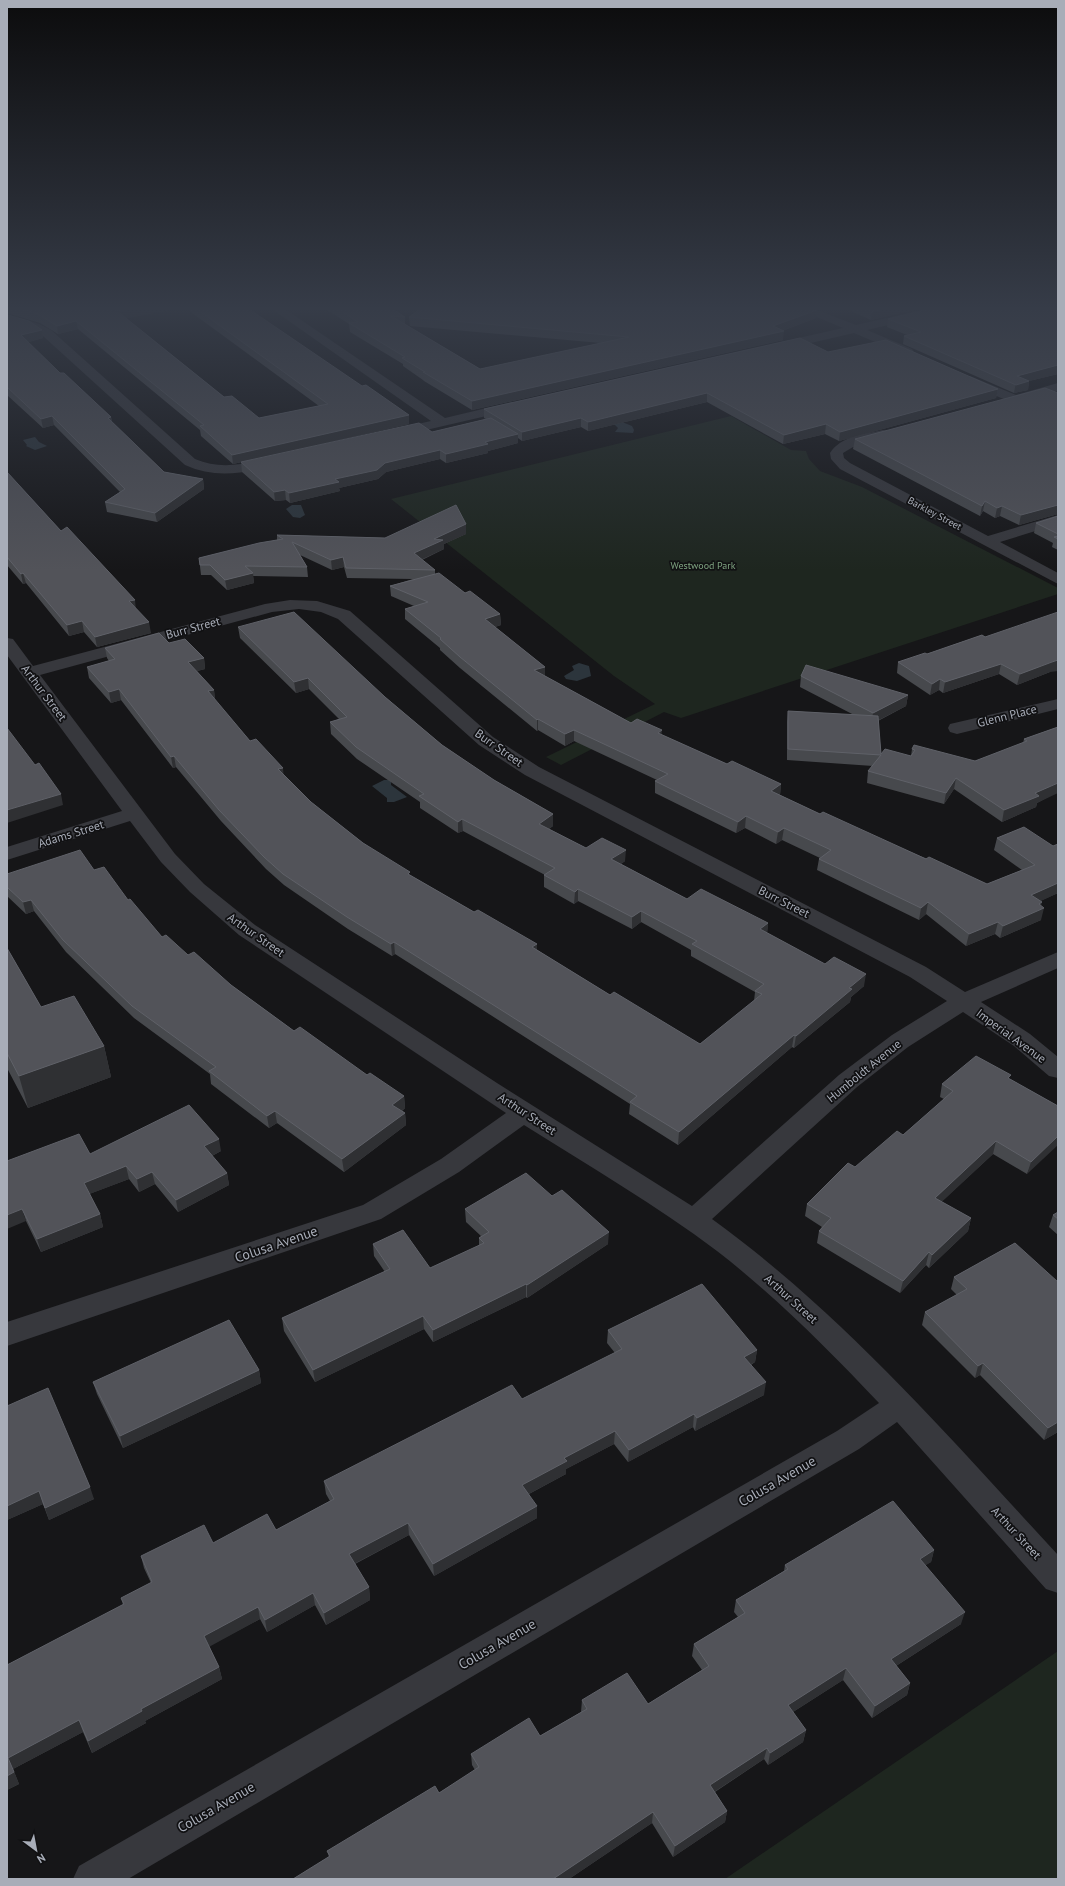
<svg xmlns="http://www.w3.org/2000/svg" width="1065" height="1886" viewBox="0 0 1065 1886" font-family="'PT Sans',sans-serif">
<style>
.green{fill:#1e261f}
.water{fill:#2c353c}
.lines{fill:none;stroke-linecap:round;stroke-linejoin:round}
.street{fill:#37383d;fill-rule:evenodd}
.wall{fill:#47494d;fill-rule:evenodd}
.shaded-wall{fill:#2f3033}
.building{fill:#525359;stroke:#5f6168}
.labels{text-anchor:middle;stroke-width:3.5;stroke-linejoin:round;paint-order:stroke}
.far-street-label{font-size:10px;fill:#a8adb8;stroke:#111113}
.far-park-label{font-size:10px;fill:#7fa381;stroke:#111113}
.street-label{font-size:12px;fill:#a8adb8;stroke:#111113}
.near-street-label{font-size:14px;fill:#a8adb8;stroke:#111113}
</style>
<rect width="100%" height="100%" fill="#161618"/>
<g class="green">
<path d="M731,416L791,450L806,451L809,459L820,471L862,487L1058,588V594L681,718L664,712L561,765L546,757L655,704L614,676L391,499Z"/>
<path d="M1058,1651V1879H725Z"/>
</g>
<g class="water">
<path d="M622,422L632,426L634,430L633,433L615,432L618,428L614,424Z"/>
<path d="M35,437L39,442L47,446L35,450L26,446L27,445L23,440Z"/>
<path d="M292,505H301L305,515L300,518L293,517L286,509Z"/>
<path d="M579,663L589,666L591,676L577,681L566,679L564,676L574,670L572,666Z"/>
<path d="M384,780H391V785L407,797L394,802H387V798L372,786Z"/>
</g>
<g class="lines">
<g class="street">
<path d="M269,307H282L445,418L512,402L519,406L512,410L396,437L391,436L389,433L391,430L431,421Z"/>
<path d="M793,307H809L856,325L935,307H957L952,310L867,330L912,349L914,352L912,355L908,356L854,333L776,351L772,350L770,347L772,344L843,328Z"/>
<path d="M7,314L39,324L51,330L195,459C220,470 245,464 271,458L276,459L278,462L276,465C244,473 216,479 185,465L43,336L31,328L7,321Z"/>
<path d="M970,376L1016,395L1058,383V391L1013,403L966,383L964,380Z"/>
<path d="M883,430L888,431L890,434L888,437L853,447L843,453L844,458L850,463L988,536L1058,515V524L1000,542L1058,573V584L840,469L831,459L830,453C841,436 864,434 883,430Z"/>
<path d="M290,600L317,601L350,611L493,737L539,767L926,967L965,992L1058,952V968L981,1002L1030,1034L1058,1057V1078L1049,1076L1014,1046L963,1012L908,1047L857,1087L712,1219C843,1314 949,1437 1058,1555V1593L1046,1589L897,1422L859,1449L128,1879H73L79,1866L837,1431L879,1403C828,1349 775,1296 717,1251C656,1205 589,1166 524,1125L459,1172L381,1219L7,1346V1322L363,1205L441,1159L506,1113L239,935L190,892L161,862L130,821L7,860V847L122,811L7,655V638L13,639L33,666L265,604ZM299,609L321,612L338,619L479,745L525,775L910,977L947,1001L892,1035L839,1075L692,1206L497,1083L255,925L204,884L175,854L40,675L272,612Z"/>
<path d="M1058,699V709L957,734L950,732L948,728L950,724Z"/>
</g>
</g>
<g class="wall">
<path d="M7,307H246L409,424L233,464L201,436L200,430L78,329L58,334L40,323L7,313ZM184,307L319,406L259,418L224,397L126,318Z"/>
<path d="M323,307H389L405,317V324L480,369L601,343L410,326L409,317L817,310L816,318L782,331L783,340L472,410L424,381L423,380L403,366V364L350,332L349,324Z"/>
<path d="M842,307H926L871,320Z"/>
<path d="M1058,307V374L1029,381L1028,390L1014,393L903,344L904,336L907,335L887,327L888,319Z"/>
<path d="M7,315L42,330L43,338L28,342L60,373L111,417L112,422L164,472L203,479L204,489L157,522L107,512L105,502L120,492L54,425L43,428L7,395Z"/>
<path d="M828,352L998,389L996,398L839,441L825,434L783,444L707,402L588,431L581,427L522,441L518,438V443L488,451V453L446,463L440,459L386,472L378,479L339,488L340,491L290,503L286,500L275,501L242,472L241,462L432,432L486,419L484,418V409Z"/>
<path d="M1058,393V514L1019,525L1000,516L995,518L983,511L980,516L853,449L855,439Z"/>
<path d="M7,472L61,531L136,609L151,633L97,647L84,632L69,636L26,583L23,584L7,565Z"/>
<path d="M1058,516V550L1052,547L1053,543L1034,533L1036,523Z"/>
<path d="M466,524V534L444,544V549L422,560L435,570V574L465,593L500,614L501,625L495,627L545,667V676L631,723L662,735L727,764L781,784L780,795L820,814L987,884L1022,870L994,850L997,838L1024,827L1058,893L1040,901L1041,906V920L1000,938L995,934L966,946L926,914L919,920L817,870L819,859L820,858L782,840L776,844L745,828L736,833L655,793V781L657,780L574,741L565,746L538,730L537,731L460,668L440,650V648L405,619V609L414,606L391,596L390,586L413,579L347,578L344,567L332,570L300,555L307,567L308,577L253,576L254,583L227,590L211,575H201L199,558L277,540V535L385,538Z"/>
<path d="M238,627L385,697L442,745L494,780L553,814V826L549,829L586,848L625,861L621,864L687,899L768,923L767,933L864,986L851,997L850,1002L794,1048L792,1047L678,1145L629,1114L630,1104L395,954L392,956L348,929L284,885L266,869L221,821L176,767L173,768L121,700L111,703L89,678L87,667L109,661L107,658L105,648L169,643L204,658L205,669L197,671L214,690L215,700L250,741L283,768V775L311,802L363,843L410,875L474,912L537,944V950L610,995L700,1044L754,1001L755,992L691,956V950L641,922L632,929L578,901L574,904L544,887V875H545L463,831L458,833L420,808V802L357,759L331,734L330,722L339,719L309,689L296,693L240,638Z"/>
<path d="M982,635L1050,672L1017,685L999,674L943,693L939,690L930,695L897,673L898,662L927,654Z"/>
<path d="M801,676L908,695L906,706L878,721L881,754L911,756L912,749L975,761L1023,743L1024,739L1058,727L1048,797L1037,803L1036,807L1002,822L954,789L944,804L867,783L868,771L873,766L787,760V722L788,711L854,715L800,687Z"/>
<path d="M94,870L128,900L162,937L231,985L294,1031L367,1075L404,1096L405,1108L402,1111L405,1113L406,1125L344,1172L277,1123L269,1128L211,1084L210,1074L134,1018L66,952L34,911L26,914L7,896V874Z"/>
<path d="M7,948L41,1007L104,1046L111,1077L28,1108L7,1068Z"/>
<path d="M1010,1079L1058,1106L1027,1174L993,1154L941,1202L971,1218L968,1231L929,1268L926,1265L900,1293L817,1243L819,1231L822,1227L805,1216L807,1204L855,1167L903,1135L944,1099L940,1097L942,1084Z"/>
<path d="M221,1151L212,1156L227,1173L229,1185L178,1212L155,1184L139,1192L129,1179L89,1194L100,1214L103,1227L41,1252L26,1221L7,1161Z"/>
<path d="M465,1209L608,1244L527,1298L526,1297L433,1342L424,1329L315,1382L284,1331L282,1318L385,1272L374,1256L373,1244L430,1268L479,1246V1238L481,1236L466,1222Z"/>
<path d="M1058,1212V1235L1049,1227L1053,1215Z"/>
<path d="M1015,1243L1058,1432L1044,1440L980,1375L975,1378L922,1325L925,1312L957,1295L951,1289L954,1277Z"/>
<path d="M608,1330L757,1350L755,1362L751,1365L764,1395L695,1431L693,1427L628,1462L614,1444L566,1469V1474L529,1494L537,1518L434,1576L409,1535L355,1564L369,1587L370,1600L326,1625L315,1605L267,1632L260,1619L209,1646L219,1667L222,1679L145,1721L146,1723L92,1753L83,1732L13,1769L19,1784L7,1790V1665L123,1605L121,1598L151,1583L144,1568L141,1556L213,1543L276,1530L330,1501L326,1494L324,1481L522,1399L615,1353L607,1343Z"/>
<path d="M259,1370L261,1383L123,1448L97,1394L93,1382Z"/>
<path d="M7,1406L94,1499L49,1520L43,1504L7,1520Z"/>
<path d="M934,1550L931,1562L925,1565L961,1624L896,1666L910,1683L907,1695L872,1718L843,1680L793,1712L806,1730L803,1742L768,1765L764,1759L715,1792L727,1811L725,1822L673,1857L652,1823L569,1879H293L329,1857L327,1851L439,1793L475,1770L472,1765L471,1754L540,1736L581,1712L582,1700L648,1704L702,1670L692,1656L694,1644L738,1617L734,1612L736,1600L784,1571L785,1565Z"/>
</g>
<g class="shaded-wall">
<path d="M139,307H184L119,320L117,311Z"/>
<path d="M892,307H926L871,320L872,312Z"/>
<path d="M817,310L816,318L774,334L784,331L783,340L472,410V401L773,326Z"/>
<path d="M76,321L78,329L58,334L57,326Z"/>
<path d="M42,330L43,338L23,344L21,335Z"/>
<path d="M1058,365V374L1029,381L1028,390L1014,393L1017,376Z"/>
<path d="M998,389L996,398L839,441L840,432Z"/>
<path d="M707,393V402L588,431V422Z"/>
<path d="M409,415V424L233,464L232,455Z"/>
<path d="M52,416L54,425L43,428L41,419Z"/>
<path d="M111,417L113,427L108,418Z"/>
<path d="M581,418V427L522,441V432Z"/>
<path d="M826,424L825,434L783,444L784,435Z"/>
<path d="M518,434V443L488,451V453L446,463V454L485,442Z"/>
<path d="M440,450V459L386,472L378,479L339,488L340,491L290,503L289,493L385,463Z"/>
<path d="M203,479L204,489L157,522L155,513Z"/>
<path d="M285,490L286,500L275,501L274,492Z"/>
<path d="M985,501L983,511L980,516L982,506Z"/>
<path d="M1058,505V514L1019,525L1021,515Z"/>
<path d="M1002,506L1000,516L995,518L997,508Z"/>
<path d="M466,524V534L444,544V549L414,563V553L434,539Z"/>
<path d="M343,557L344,567L332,570L331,560Z"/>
<path d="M23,573L26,583L23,584L21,574Z"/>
<path d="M253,573L254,583L227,590L225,580Z"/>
<path d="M135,600L136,610L129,601Z"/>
<path d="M500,614L501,625L485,630V619Z"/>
<path d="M82,621L84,632L69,636L67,625Z"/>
<path d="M149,622L151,633L97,647L95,637Z"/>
<path d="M204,658L205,669L190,673L188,662Z"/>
<path d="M1058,660V671L1050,672L1017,685L1020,674L1052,662Z"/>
<path d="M1001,664L999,674L943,693L945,682Z"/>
<path d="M545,667V678L534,670Z"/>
<path d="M308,678L309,689L296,693L294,682Z"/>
<path d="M940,679L939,690L930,695L932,684Z"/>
<path d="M119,689L121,700L111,703L109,692Z"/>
<path d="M214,690L215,701L208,691Z"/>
<path d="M908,695L906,706L871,724L873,713Z"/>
<path d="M538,719V730L537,731V720Z"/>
<path d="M574,730V741L565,746V734Z"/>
<path d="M662,730L661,741L658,733Z"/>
<path d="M174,756L176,767L173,768L171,757Z"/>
<path d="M283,768L284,779L278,769Z"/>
<path d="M956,778L954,789L944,804L946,793Z"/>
<path d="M1058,783V793L1037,803L1036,807L1002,822L1004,810L1035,793Z"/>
<path d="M781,784L780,795L771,791Z"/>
<path d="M61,794L63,805L7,823V810Z"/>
<path d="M553,814V826L539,835V824Z"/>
<path d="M746,816L745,828L736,833L738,822Z"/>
<path d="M462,819L463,831L458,833V822Z"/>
<path d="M784,828L782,840L776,844L778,832Z"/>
<path d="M626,850L625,861L611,871V859Z"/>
<path d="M1058,883V893L1028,907L1031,895Z"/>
<path d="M578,889V901L574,904L575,892Z"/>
<path d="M31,900L34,911L26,914L23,902Z"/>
<path d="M928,902L926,914L919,920L921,908Z"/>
<path d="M1042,902L1040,910L1044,908L1041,920L1000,938L1003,926Z"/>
<path d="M641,911V922L632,929V917Z"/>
<path d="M998,922L995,934L966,946L969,934Z"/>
<path d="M768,923L767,935L760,929Z"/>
<path d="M394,942L395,954L392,956L391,944Z"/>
<path d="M537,944V956L532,947Z"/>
<path d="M866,974L864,986L851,997L850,1002L794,1048L796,1036L849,988Z"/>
<path d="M794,1035L792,1047L678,1145L679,1132Z"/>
<path d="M104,1046L111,1077L28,1108L19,1076Z"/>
<path d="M404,1096L405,1108L393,1117L392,1105Z"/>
<path d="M275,1111L277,1123L269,1128L267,1116Z"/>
<path d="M405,1113L406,1125L344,1172L342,1159Z"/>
<path d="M1058,1136V1145L1027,1174L1031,1162Z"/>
<path d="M219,1139L221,1151L206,1159L204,1146Z"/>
<path d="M996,1141L993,1154L932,1211L935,1198Z"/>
<path d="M126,1166L129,1179L87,1195L84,1183Z"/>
<path d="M152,1172L155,1184L139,1192L137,1179Z"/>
<path d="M227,1173L229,1185L178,1212L176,1200Z"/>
<path d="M22,1209L26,1221L7,1229V1215Z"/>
<path d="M100,1214L103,1227L41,1252L37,1239Z"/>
<path d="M971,1218L968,1231L929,1268L932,1255Z"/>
<path d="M609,1232L608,1244L527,1298V1285Z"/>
<path d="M929,1252L926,1265L900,1293L903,1281Z"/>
<path d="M526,1284V1297L433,1342V1330Z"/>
<path d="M423,1316L424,1329L315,1382L313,1370Z"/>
<path d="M757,1350L755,1362L742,1369L744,1357Z"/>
<path d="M983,1363L980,1375L975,1378L978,1366Z"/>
<path d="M259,1370L261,1383L123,1448L120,1436Z"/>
<path d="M766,1382L764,1395L695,1431L697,1418Z"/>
<path d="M694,1414L693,1427L628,1462L629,1450Z"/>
<path d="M1058,1422V1432L1044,1440L1048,1428Z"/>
<path d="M615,1431L614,1444L566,1469V1474L523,1497L522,1485L564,1458Z"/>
<path d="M90,1487L94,1499L49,1520L45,1508Z"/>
<path d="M39,1491L43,1504L7,1520V1506Z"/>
<path d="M537,1506V1518L434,1576L433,1564Z"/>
<path d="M408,1523L409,1535L350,1566L349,1554Z"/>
<path d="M934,1550L931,1562L917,1571L920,1559Z"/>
<path d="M369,1587L370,1600L326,1625L324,1613Z"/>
<path d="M313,1593L315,1605L267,1632L265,1620Z"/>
<path d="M258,1607L260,1619L207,1648L204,1636Z"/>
<path d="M965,1612L961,1624L888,1671L891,1659Z"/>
<path d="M219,1667L222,1679L145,1721L146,1723L92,1753L88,1741L141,1709Z"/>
<path d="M846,1668L843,1680L785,1717L788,1705Z"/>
<path d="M910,1683L907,1695L872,1718L875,1706Z"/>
<path d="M79,1720L83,1732L13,1769L19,1784L7,1790V1776L8,1758Z"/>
<path d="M806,1730L803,1742L768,1765L770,1753Z"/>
<path d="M767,1748L764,1759L708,1796L710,1785Z"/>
<path d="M727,1811L725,1822L673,1857L675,1846Z"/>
<path d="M653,1812L652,1823L569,1879H553Z"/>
</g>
<g class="building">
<path d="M14,307H139L117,311L224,397L232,396L259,418L328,404L194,307H246L362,386L366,385L409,415L232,455L200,426L204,425L76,321L57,326L38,314Z"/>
<path d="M335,307H389L405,317L391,316L480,369L629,337L409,317L423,307H801L817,310L773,326L784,331L472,401L423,372H425L402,358L405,357L349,323L358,322Z"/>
<path d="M862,307H892L872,312Z"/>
<path d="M936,307H1058V365L1017,376L1029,381L1016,385L904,336L921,332L888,319Z"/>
<path d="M7,315L29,321L42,330L21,335L60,373H64L111,417L108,418L164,472L203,479L155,513L105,502L125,489L52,416L41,419L7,387Z"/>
<path d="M800,338L828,352L886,340L998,389L840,432L826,424L784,435L707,393L588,422L581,418L522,432L484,409Z"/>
<path d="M1045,388L1058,393V505L1021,515L1002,506L997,508L985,501L982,506L855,439Z"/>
<path d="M491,418L518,434L485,442L488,444L446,454L440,450L385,463L377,470L335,479L339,482L289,493L285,490L274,492L241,462L419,423L432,432Z"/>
<path d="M7,472L61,531L67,527L135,600L129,601L149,622L95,637L82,621L67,625L23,573L21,574L7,557Z"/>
<path d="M456,505L466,524L434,539L443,540L414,553L435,570L346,568L343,557L331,560L292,542L307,567L245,566L253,573L225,580L210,565H200L199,558L259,543L283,539L277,535L385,538Z"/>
<path d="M1058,516V534L1036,523Z"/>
<path d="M1058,536V539L1054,537Z"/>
<path d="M439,573L465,593L470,591L500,614L485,619L545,667L534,670L631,723L637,719L662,730L658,733L727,764L732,761L781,784L771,791L820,814L823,812L926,859L929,857L987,884L1035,865L997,838L1024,827L1053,846L1058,844V883L1031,895L1042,902L1039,904L1044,908L1003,926L998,922L969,934L928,902L921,908L819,859L831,850L784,828L778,832L746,816L738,822L655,781L668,774L574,730L565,734L538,719L537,720L460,657L440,639L441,638L405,609L428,602L390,586Z"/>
<path d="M294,612L385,697L442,745L494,780L553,814L539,824L586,848L602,838L626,850L611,859L687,899L701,889L768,923L760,929L825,964L834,957L866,974L849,988L852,989L796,1036L794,1035L679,1132L630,1102L637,1096L394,942L391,944L347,917L283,874L264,857L219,810L174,756L171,757L119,689L109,692L87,667L115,659L105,648L159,633L169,643L185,639L204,658L188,662L214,690L208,691L250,741L256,739L283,768L278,769L311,802L363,843L410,872L408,874L474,912L478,910L537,944L532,947L610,995L614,992L700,1044L762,994L755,991L764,984L692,944L697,941L641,911L632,917L578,889L575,892L544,875L555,868L462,819L458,822L419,796L424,794L356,747L330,722L347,717L308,678L294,682L238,627Z"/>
<path d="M1058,612V660L1052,662L1020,674L1001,664L945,682L940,679L932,684L898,662L925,653L927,654L982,635L985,637Z"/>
<path d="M806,665L908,695L873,713L801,676Z"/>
<path d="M788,711L878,716L881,754L885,749L911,756L915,750L912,749L914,745L975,761L1027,741L1024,739L1058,727V783L1035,793L1039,796L1004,810L956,778L946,793L868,771L881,755L788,749Z"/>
<path d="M7,728L35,765L39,763L61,794L7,810Z"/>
<path d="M80,850L94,870L104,867L128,900L130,899L162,937L166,935L188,955L194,952L231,985L294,1031L300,1027L367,1075L370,1073L404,1096L392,1105L405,1113L342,1159L275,1111L267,1116L209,1071L216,1067L132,1006L63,940L31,900L23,902L7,887V874Z"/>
<path d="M7,948L41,1007L74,996L104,1046L19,1076L7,1053Z"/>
<path d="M976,1056L1011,1075L1008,1078L1058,1106V1136L1031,1162L996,1141L935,1198L971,1218L932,1255L929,1252L903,1281L819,1231L831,1218L807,1204L848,1163L855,1167L897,1131L903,1135L953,1091L942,1084Z"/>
<path d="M189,1105L219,1139L204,1146L227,1173L176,1200L152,1172L137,1179L126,1166L84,1183L100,1214L37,1239L22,1209L7,1215V1161L79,1134L90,1154Z"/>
<path d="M526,1173L552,1196L562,1190L609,1232L527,1285L526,1284L433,1330L423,1316L313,1370L282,1318L390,1269L373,1244L403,1230L430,1268L484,1243L479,1238L489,1232L465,1209Z"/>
<path d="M1058,1212V1219L1053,1215Z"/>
<path d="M1015,1243L1058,1282V1422L1048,1428L983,1363L978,1366L925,1312L967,1289L954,1277Z"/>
<path d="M702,1284L757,1350L744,1357L766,1382L697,1418L694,1414L629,1450L615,1431L564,1458L567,1461L522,1485L537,1506L433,1564L408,1523L349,1554L369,1587L324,1613L313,1593L265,1620L258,1607L204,1636L219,1667L141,1709L142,1711L88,1741L79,1720L8,1758L14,1772L7,1776V1665L124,1604L121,1598L152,1582L141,1556L204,1525L213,1543L267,1514L276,1530L334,1499L324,1481L512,1385L522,1399L622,1349L608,1330Z"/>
<path d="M229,1320L259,1370L120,1436L93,1382Z"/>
<path d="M48,1388L90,1487L45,1508L39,1491L7,1506V1406Z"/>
<path d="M893,1501L934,1550L920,1559L965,1612L891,1659L910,1683L875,1706L846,1668L788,1705L806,1730L770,1753L767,1748L710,1785L727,1811L675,1846L653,1812L553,1879H293L330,1856L327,1851L435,1786L439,1793L479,1767L471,1754L529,1718L540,1736L587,1709L582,1700L627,1673L648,1704L709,1666L694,1644L745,1613L736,1600L788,1569L785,1565Z"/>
</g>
<linearGradient id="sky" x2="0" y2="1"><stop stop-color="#0c0c0d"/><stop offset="0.54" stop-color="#363c48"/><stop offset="1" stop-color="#363c48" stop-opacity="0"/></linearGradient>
<rect width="1065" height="571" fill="url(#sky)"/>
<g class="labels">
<g class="far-street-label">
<text transform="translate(935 513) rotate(28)" y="4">Barkley Street</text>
</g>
<g class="far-park-label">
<text x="703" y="569">Westwood Park</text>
</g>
<g class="street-label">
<text transform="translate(193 628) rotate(-15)" y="4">Burr Street</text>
<text transform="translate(44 693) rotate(53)" y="4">Arthur Street</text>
<text transform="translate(1007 716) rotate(-14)" y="4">Glenn Place</text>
<text transform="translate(499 748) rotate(35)" y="4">Burr Street</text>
<text transform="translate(71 834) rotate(-17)" y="4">Adams Street</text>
<text transform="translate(784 902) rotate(27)" y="4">Burr Street</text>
<text transform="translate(256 935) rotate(35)" y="4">Arthur Street</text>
<text transform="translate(1011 1036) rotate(36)" y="4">Imperial Avenue</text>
<text transform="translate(864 1071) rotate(-39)" y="4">Humboldt Avenue</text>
<text transform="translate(527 1114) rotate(33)" y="4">Arthur Street</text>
<text transform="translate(791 1299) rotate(42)" y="4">Arthur Street</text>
<text transform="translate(1016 1533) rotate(47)" y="4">Arthur Street</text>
</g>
<g class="near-street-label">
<text transform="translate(276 1244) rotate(-19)" y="5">Colusa Avenue</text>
<text transform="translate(777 1481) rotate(-30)" y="5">Colusa Avenue</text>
<text transform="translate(497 1644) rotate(-30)" y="5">Colusa Avenue</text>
<text transform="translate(216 1807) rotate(-30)" y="5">Colusa Avenue</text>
</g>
</g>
<rect width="1065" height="1886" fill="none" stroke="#a8adb8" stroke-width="16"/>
<g transform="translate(36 1850) rotate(148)" stroke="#111113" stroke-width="3" paint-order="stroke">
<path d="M0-3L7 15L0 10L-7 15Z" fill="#a8adb8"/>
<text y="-6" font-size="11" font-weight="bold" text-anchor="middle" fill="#a8adb8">N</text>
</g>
</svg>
